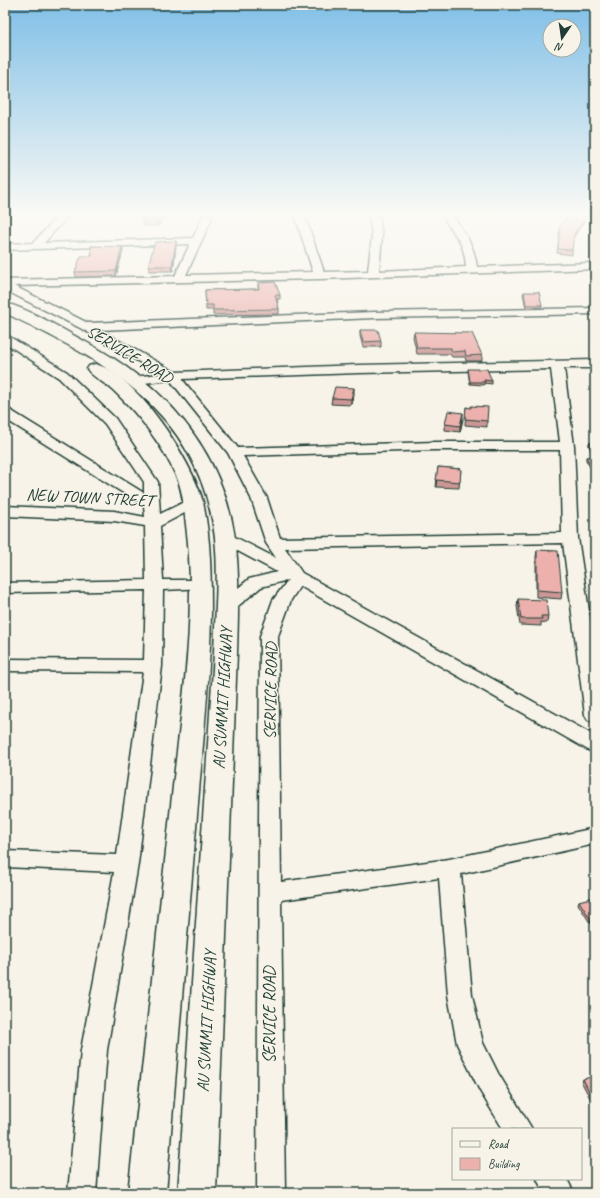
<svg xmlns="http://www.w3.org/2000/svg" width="600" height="1198" viewBox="0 0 600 1198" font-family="Caveat,sans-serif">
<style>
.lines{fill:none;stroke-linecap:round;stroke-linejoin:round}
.minor-casing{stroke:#1f3d34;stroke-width:3}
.primary-casing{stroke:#1f3d34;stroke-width:3}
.minor{fill:#f7f3e8;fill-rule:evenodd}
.primary{fill:#f7f3e8;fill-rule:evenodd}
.wall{fill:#cb9795;stroke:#1f3d34}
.shaded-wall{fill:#a57b79;stroke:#1f3d34}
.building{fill:#ecb0ad;stroke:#1f3d34}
.labels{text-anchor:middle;stroke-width:3;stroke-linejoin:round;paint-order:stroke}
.street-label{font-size:17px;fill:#1f3d34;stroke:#f7f3e8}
</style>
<rect width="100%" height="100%" fill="#f7f3e8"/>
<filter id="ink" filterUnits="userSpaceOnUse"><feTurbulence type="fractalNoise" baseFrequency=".025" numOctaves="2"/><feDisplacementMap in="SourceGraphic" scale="8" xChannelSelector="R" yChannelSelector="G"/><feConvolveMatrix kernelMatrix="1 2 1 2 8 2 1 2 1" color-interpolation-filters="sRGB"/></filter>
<g filter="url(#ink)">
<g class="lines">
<defs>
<g id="minor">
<path d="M58,216H68L44,243L193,238L203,216H213L186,275L313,272L295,216H305L324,272L368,271L372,236L369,216H379L382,236L379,271L466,267C464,239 455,238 443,216H453C465,234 474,244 477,267L595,263V269L320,279L14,286L88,323L374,312L595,308V314L374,318L100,330L175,372L359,365L595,360V368H564L574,446L578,538L595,651V721L588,720L585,715L563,543L285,548L302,573L595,736V752L588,750L300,586L291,600L278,636L281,882L449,859L595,828V844L461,874L472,995L483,1043L498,1073L532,1129H503L480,1091L457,1044L448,995L439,878L281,900L285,1193H257L260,636L273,600L288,580L261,587L232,611L226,612L220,611L217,607L220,603L249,579L277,572L219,541L217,538L219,535H231L276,558L266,543L251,498L228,453L170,380L136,384L132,383L130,380L132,377L160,374L82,329L5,290V280L175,276L190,244L5,250V244L33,243ZM551,369L560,442H435L238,448L182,379L359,373ZM435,450H560L562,533L280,538L267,498L243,456Z"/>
<path d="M5,334L67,372L115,418L158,482L160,514L188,500H198L201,503L198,506L160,526L163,580H205L207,584L205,588L163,590L162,666L138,864L107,1050L96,1193H68L81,1050L114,872L5,867V851L117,855L143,672L5,671V659L144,660L146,590L5,593V583L146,580L145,526L114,521L5,516V506L114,511L145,517L144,506L5,419V409L10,410L144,493V482L105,424L59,378L5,343Z"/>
<path d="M537,1179H567L574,1193H544Z"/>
</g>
<g id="primary">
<path d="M5,303C29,309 62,329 84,341C162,382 222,448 235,538C240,576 238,615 237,653L216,1193H178L214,653C215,615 219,576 215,538C200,413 108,362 5,313Z"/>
<path d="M95,364C136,374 193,462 203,502C211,540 211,577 211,615C210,674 204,732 199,791C188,925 177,1059 166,1193H128C143,1064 157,934 171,805C180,715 198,615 186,525C184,509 183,492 177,478C162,444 140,416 114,391C106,383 93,378 87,369L89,366Z"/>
</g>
</defs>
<use href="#minor" class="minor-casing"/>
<use href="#primary" class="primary-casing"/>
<use href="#minor" class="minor"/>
<use href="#primary" class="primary"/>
</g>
<g class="wall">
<path d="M145,216H165L158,226H143L142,221Z"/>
<path d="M587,217L573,238L572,255L557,253L560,227Z"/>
<path d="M176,241V246L173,271H149L148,266Z"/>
<path d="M91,246L122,247L123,251L116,276L76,277L75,272L92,256Z"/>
<path d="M258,283L280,295V299H277L279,309V314L213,315V310H206L205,290L258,289Z"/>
<path d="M524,292L542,305V307L526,308L523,294Z"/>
<path d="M360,330L381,341V347H363L360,336Z"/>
<path d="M414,332L482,355V361H466L465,357H452L450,354H417L413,337Z"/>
<path d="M468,369L492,381V384L484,383V385L470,384L468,372Z"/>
<path d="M354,394L351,405L331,404L332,398Z"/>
<path d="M466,407L487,421V427L465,425Z"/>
<path d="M463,419L460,432L445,430V424Z"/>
<path d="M589,443H595V484L590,474L591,471H592L586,460V457H594L589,446Z"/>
<path d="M438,467L461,469L459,488L436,487Z"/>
<path d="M537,550L562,592L561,599L536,597V557Z"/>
<path d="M518,599L548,616L547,623L541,622V626L520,625L517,606Z"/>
<path d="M595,898V922L590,923L578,904L579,901Z"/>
<path d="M583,1079L595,1099L591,1100L582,1083Z"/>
</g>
<g class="shaded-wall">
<path d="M162,216H165L158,226V222Z"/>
<path d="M586,216H587V217L573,238L574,234Z"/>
<path d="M176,241V246L173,271L172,266Z"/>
<path d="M122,247L123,251L116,276V271Z"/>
<path d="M354,388V394L351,405V399Z"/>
<path d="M463,413V419L460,432V426Z"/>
<path d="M595,919V922L590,923L591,920Z"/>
<path d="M595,1096V1099L591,1100L592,1097Z"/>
</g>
<g class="building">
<path d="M145,216H162L158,222L142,221Z"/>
<path d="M568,216H586L574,234L572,250L558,249L560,227Z"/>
<path d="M176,241L172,266H148L155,242Z"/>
<path d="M91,246L122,247L116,271L75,272L81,256H92Z"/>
<path d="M275,282L280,295H275L279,309L213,310V305H206L205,290L259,289L258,283Z"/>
<path d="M524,292H539L542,305H526Z"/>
<path d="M360,330H378L381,341L363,342Z"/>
<path d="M414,332L472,333L482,355L466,356L465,351L452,352L451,348H417Z"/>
<path d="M468,369H487L492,381L484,380L485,382H470Z"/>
<path d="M335,387L354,388L351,399L332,398Z"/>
<path d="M471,406L488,407L487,421L465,419L466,407L471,408Z"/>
<path d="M448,411L463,413L460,426L445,424Z"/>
<path d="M589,443H595V454Z"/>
<path d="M586,457H595V480L591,471H594Z"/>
<path d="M438,467L461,469L460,482L436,480Z"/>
<path d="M537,550L558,551L562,592L537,590Z"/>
<path d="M518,599L546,600L548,616H541L542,619H521Z"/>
<path d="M594,897L595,898V919L591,920L579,901Z"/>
<path d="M595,1076V1096L592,1097L583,1079Z"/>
</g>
</g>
<linearGradient id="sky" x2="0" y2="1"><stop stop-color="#80bfe7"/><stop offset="0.56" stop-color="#fbfaf5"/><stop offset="1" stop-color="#fbfaf5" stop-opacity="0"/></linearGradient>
<rect width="600" height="383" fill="url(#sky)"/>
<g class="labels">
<g class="street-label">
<text transform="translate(130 354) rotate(31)" y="6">SERVICE ROAD</text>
<text transform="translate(90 497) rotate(3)" y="6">NEW TOWN STREET</text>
<text transform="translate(270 691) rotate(-89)" y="6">SERVICE ROAD</text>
<text transform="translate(222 698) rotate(-87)" y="6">AU SUMMIT HIGHWAY</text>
<text transform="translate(269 1015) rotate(-90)" y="6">SERVICE ROAD</text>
<text transform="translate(206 1021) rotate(-87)" y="6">AU SUMMIT HIGHWAY</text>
</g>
</g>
<rect width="600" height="1198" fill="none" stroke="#f7f3e8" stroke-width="20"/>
<rect x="10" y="10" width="580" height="1178" fill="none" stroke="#1f3d34" stroke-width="1.5" filter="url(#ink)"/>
<rect x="452" y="1128" width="130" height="52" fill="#f7f3e8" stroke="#a1aaa0"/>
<rect x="460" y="1141" width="20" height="6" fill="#f7f3e8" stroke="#a1aaa0"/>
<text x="488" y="1148" font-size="12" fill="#1f3d34">Road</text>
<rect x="460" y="1158" width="20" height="12" fill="#ecb0ad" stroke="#a1aaa0"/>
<text x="488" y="1168" font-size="12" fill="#1f3d34">Building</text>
<g transform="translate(562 38) rotate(193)"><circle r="19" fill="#f7f3e8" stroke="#a1aaa0"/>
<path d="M0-3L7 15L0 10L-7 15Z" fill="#1f3d34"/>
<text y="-6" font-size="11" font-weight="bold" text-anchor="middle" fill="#1f3d34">N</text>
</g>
</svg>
